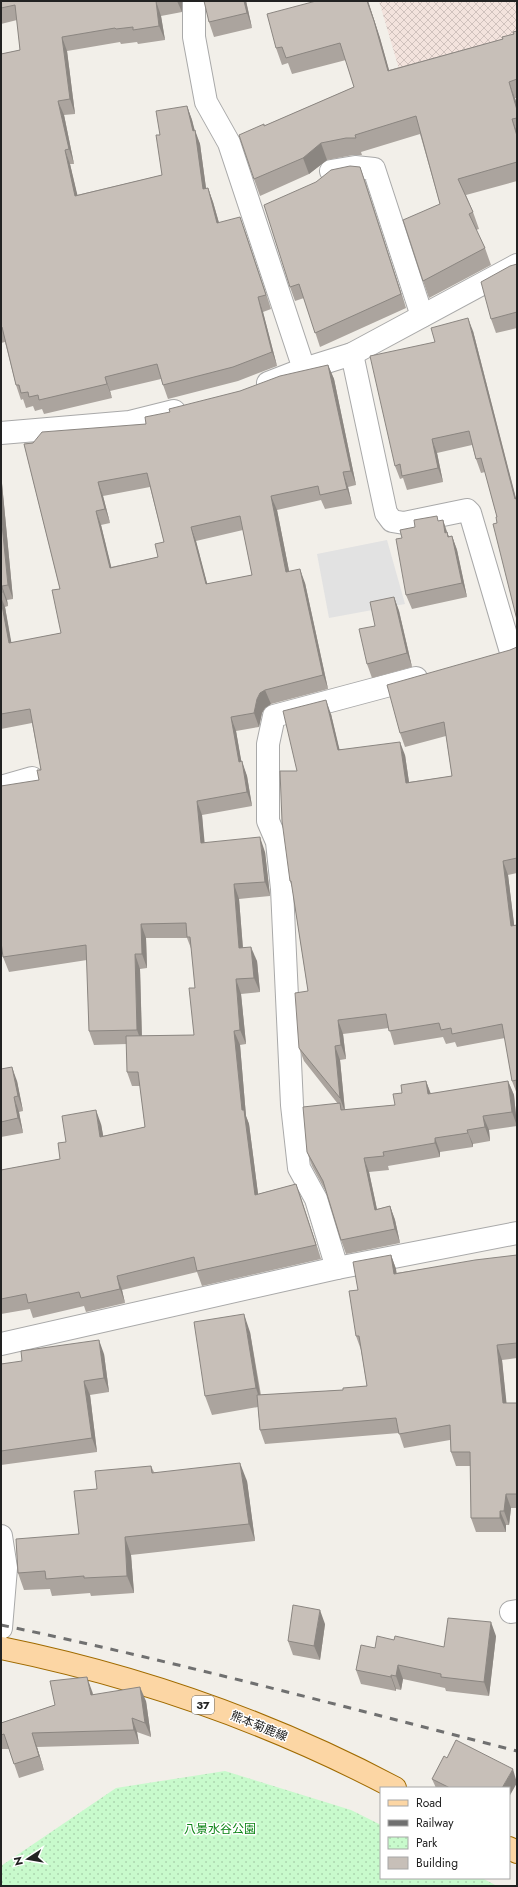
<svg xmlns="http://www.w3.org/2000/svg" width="518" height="1887" viewBox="0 0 518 1887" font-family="Jost,'Noto Sans JP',sans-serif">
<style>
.military{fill:url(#military-cross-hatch)}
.park{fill:url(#park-dots)}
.parking{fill:#e2e2e2}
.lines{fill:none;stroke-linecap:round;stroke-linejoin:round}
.minor-casing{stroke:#a9a9a9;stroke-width:24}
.primary-casing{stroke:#a06b00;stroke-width:24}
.minor{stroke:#fff;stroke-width:22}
.primary{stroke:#fcd6a4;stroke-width:22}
.rail{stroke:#707070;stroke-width:3;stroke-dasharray:8 8;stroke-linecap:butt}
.wall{fill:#aba49e;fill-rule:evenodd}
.shaded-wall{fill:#8b8681}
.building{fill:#c7bfb8;stroke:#8b8681;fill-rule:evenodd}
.labels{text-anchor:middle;stroke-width:3;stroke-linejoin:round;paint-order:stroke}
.shield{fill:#fff;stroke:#646464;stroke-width:1}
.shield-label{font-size:11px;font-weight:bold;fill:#222}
.street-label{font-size:12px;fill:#222;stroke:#fff}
.park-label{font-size:12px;fill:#0c8416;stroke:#fff}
</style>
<defs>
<pattern id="military-cross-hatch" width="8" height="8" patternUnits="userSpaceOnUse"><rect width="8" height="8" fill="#f3e3dd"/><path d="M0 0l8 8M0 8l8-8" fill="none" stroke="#d0c2bd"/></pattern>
<pattern id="park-dots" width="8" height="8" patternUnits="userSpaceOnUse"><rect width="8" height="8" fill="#c8facc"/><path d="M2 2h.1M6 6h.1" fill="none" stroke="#acd6af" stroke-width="1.8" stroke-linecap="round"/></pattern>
</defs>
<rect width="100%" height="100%" fill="#f2efe9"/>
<path class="military" d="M379,1H517V36L399,69Z"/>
<path class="park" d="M225,1771L351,1810L381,1825V1878H482L497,1886H1V1866L116,1788Z"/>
<path class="parking" d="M387,540L405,604L329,618L317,554Z"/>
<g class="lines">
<defs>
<g id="minor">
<path d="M194,1V37L206,102L229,143L304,369"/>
<path d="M331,171L355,167L374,169L422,316"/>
<path d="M352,354L386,513L392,521L404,523L467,510L470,513L511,652"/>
<path d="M268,383L304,369L352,354L517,265"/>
<path d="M1,433L130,422L174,411"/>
<path d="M1,787L32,778"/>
<path d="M337,1268L316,1199L299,1168L292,1105L282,889L277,842L268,821V744L274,716L416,678"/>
<path d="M1,1344L337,1268L517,1233"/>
<path d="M1,1536L6,1568L1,1628"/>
<path d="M511,1612L517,1611"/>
</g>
<g id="primary">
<path d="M1,1648C138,1676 272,1723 395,1788"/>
<path d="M509,1848L517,1852"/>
</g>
</defs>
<use href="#minor" class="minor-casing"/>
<use href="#primary" class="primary-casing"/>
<use href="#minor" class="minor"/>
<use href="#primary" class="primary"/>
<path class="rail" d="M1,1625C174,1661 345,1707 517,1751"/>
</g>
<g class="wall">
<path d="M1,1H182V12L161,16L165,40L138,44L137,42L121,44L120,42L67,51L75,114L64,115L74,164H70L77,195L162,175L160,135L187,106L192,120L194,130L200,144L206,188H208L213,202L219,223L245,231L271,309L263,312L277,366L238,381L168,399L161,379L110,391L112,398L44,414L42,409L35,411L33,406L26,408L23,399L21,400L16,385L5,342L1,343V54L20,50L17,20L1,24Z"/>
<path d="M246,1L252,28L214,37L209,22Z"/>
<path d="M368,1L380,38L389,70L503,39L514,34L517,31V98H515L517,104V181L466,195L473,212L479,229L476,230L485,248L491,265L429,298L423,281L440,204L420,134L361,152L362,155H353L327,160L309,174L260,196L254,179L264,126L354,87L346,60L292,74L288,63L282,65L276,48Z"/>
<path d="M360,167L406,308L320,347L304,298L295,301L290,287Z"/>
<path d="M517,264V328L496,333L491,319Z"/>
<path d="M473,331L516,498L497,523V517L485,472L481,473L476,459L472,445L437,453L443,482L407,490L403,478L400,479L395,466L435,342Z"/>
<path d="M328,365L334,379L356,485L348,487L352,504L325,509L321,500L277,510L289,571L305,583L328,689L271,704L265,708L262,713L259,727L236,731L241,761L247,776L252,806L202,815L204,843L265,852L270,896L239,899L243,948L257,961L260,992L241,994L246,1044L240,1045L246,1116L249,1124L258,1194L296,1184L321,1259L202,1286L197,1272L122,1290L125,1303L86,1312L84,1306L33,1318L30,1309L1,1314V1170L60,1159L66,1142L101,1124L103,1136L145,1127L140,1086H132L127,1072V1044L94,1045L89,1031L87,960L9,972L3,957L39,780L41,770L32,723L1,729V473L13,599L7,600L8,606L5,607L11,643L61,633L60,589L24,444L146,424L170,412ZM150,487L164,542L158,557L111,567L101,525L110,523L103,496ZM243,530L252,575L207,584L196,541ZM146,938H187L192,951L195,988L194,1035L142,1036L140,969L147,968Z"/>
<path d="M443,520L449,537L452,536L457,550L467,597L412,609L406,595L402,538L415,527Z"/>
<path d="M394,597L399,611L412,667L372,678L367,664L375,626Z"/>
<path d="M517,647V873L508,875L514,925H517V1094L512,1081L505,1038L457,1047L455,1042L446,1044L443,1037L394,1045L389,1028L343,1034L346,1059L340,1060L345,1110L395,1105L402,1093L426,1081L431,1094L508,1081L514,1095L517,1126L489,1130L490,1141L473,1144V1147L440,1152V1157L388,1166L389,1170L369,1172L377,1209L390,1206L395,1220L400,1243L346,1254L341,1240L326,1192L312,1166L307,1152L338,1104L304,1061L299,1048L308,991L292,887L290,881L297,771L331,714L339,749L405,755L409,782L452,776L446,736L405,747L400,733L510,650Z"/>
<path d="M1,1069L17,1081L23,1111L19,1112L23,1133L1,1137Z"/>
<path d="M391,1255L396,1269V1273L517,1255V1358L502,1360L506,1403H517V1508H511L509,1525H506V1532H476L471,1518L470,1466H456L451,1452L450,1440L404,1448L399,1433L265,1444L260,1430L258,1407L212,1415L205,1396L250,1332L261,1395L343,1390L367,1386L361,1350L356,1336L358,1290Z"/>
<path d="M104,1354L109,1392L90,1395L97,1452L1,1465V1364Z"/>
<path d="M151,1466L154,1472L247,1481L255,1541L131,1555L134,1593L91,1596L90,1593L52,1596L50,1589L24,1590L18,1573L79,1534L97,1489Z"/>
<path d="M325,1624L320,1660L293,1655L288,1641Z"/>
<path d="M496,1636L489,1696L446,1691L445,1688L403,1679L401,1690L396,1689V1691L361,1684L356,1670L394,1640L444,1647Z"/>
<path d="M92,1691L93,1694L146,1701L151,1737L137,1732L139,1744L37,1747L44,1770L19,1778L9,1749H1V1723L55,1705Z"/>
<path d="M432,1779L509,1788H436Z"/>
</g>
<g class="shaded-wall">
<path d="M156,1L161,16L165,40L159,26Z"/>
<path d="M177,1H182V12Z"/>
<path d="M244,1H246L252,28L247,13Z"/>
<path d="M366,1H368L380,38L394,88L388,71Z"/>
<path d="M62,37L67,51L75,114L70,99Z"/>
<path d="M509,82L517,104V110Z"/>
<path d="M58,101L64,115L74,164L69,149Z"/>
<path d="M187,106L192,120L195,131V130L200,144L208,203L203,189L193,131Z"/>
<path d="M512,119L517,132V136Z"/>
<path d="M321,143L327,160L309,174L303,158Z"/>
<path d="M65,150L70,164L81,210L75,196Z"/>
<path d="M360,167L365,181L406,308L401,294Z"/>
<path d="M208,188L213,202L223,237L217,223Z"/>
<path d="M240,217L245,231L271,309L266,295Z"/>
<path d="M258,297L263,312L277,366L272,352Z"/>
<path d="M468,318L473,331L517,503L515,499Z"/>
<path d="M328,365L334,379L356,485L351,471Z"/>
<path d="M105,377L110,391L112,398L107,384Z"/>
<path d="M432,439L437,453L443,482L438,468Z"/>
<path d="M343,472L348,487L352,504L347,489Z"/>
<path d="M1,473L13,599L8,585L1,514Z"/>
<path d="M98,482L103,496L110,523L105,509Z"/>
<path d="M271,496L277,510L292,586L286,572Z"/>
<path d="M96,511L101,525L115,582L110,568Z"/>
<path d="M443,520L447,533V532L452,546L445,533Z"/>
<path d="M191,527L196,541L211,598L206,584Z"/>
<path d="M452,536L457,550L467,597L462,583Z"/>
<path d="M300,569L305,583L328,689L323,675Z"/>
<path d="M2,586L7,600L8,606L3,592Z"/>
<path d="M1,597L5,607L14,657L9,643L1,600Z"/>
<path d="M394,597L399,611L412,667L407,653Z"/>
<path d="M265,690L271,704L265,708L262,713L259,727L254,713L257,699L260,693Z"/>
<path d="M326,700L331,714L343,764L338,750Z"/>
<path d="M231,717L236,731L244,776L239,762Z"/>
<path d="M400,742L405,755L411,796L406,783Z"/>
<path d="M242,761L247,776L252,806L247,792Z"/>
<path d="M197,801L202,815L206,857L201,843Z"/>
<path d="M260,837L265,852L270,896L265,882Z"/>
<path d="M503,861L508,875L516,940L511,926Z"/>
<path d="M234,884L239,899L244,963L239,948Z"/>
<path d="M141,924L146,938L147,968L142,954Z"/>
<path d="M251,947L257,961L260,992L254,978Z"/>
<path d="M135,954L140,969L142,1044L137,1030Z"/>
<path d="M236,979L241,994L246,1044L240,1030Z"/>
<path d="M338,1020L343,1034L346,1059L341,1045Z"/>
<path d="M234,1031L240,1045L246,1116L249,1124L260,1209L255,1195L242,1110Z"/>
<path d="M335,1046L340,1060L345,1112L340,1098Z"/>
<path d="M12,1067L17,1081L23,1111L18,1096Z"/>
<path d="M426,1081L431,1095L428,1094Z"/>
<path d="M508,1081L514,1095L517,1126L512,1112Z"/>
<path d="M14,1097L19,1112L23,1133L18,1118Z"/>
<path d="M96,1110L101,1124L106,1151L100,1137Z"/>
<path d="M483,1116L489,1130L490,1141L485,1127Z"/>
<path d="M467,1130L473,1144V1147L468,1133Z"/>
<path d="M435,1138L440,1152V1157L435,1143Z"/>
<path d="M364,1158L369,1172L380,1224L375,1210Z"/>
<path d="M296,1184L301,1198L321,1259L316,1245Z"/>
<path d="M390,1206L395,1220L400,1243L395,1229Z"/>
<path d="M391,1255L396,1269L399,1288L394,1274Z"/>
<path d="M117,1276L122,1290L125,1303L120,1289Z"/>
<path d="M244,1314L250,1332L262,1407L256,1388Z"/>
<path d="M99,1340L104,1354L109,1392L104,1378Z"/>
<path d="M497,1345L502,1360L508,1417L503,1403Z"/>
<path d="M84,1381L90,1395L97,1452L92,1438Z"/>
<path d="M240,1463L247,1481L255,1541L249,1524Z"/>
<path d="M506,1494L511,1508L509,1525L504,1511Z"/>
<path d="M500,1511L506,1525V1532L500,1518Z"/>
<path d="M125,1537L131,1555L134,1593L127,1576Z"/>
<path d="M320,1610L325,1624L320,1660L314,1646Z"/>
<path d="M491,1622L496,1636L489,1696L484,1682Z"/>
<path d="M398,1665L403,1679L401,1690L396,1676Z"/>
<path d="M1,1671L2,1673L1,1687Z"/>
<path d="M391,1675L396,1689V1691L391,1677Z"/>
<path d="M87,1677L92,1691L96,1709L91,1695Z"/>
<path d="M140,1687L146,1701L151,1737L145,1723Z"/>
<path d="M132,1718L137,1732L139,1744L134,1730Z"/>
<path d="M32,1733L37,1747L44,1770L39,1756Z"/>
<path d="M513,1769L517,1783L509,1797V1788H502Z"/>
</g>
<g class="building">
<path d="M1,1H159H156L159,26L133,30V27L116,29L115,28L62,37L70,99L58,101L69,149L65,150L75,196L162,175L156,135H160L156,111L187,106L193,131L195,130L203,189L208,188L217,223L240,217L266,295L258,297L272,352L233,367L163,385L157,364L105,377L107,384L39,400L38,395L29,397L28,392L21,393L19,385H16L2,327H1V54L20,50L15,5L1,8Z"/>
<path d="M204,1H244L247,13L209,22Z"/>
<path d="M316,1H367L374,21L388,71L503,39L502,37L514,34L513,32L517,31V79L509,82L517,110V118L512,119L517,136V162L458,179L473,212L469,214L485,248L423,281L403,220L440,204L416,116L355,135L356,138H346L321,143L303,158L254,179L239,135L264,124V126L354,87L340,43L286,58L282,47L276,48L267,14Z"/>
<path d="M350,166L360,167L401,294L315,333L299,284L290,287L264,205L316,182L331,170Z"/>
<path d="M517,264V312L491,319L481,282L510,266Z"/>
<path d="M468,318L515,499L517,498V620L493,524L497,523L496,517H497L481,458L476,459L469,431L432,439L438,468L402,476L400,464L395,466L370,356L435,342L431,328Z"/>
<path d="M328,365L351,471L343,472L347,489L320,495L318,486L271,496L286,572L300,569L323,675L265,690L260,693L257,699L254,713L231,717L239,762L242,761L247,792L197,801L201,843L260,837L265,882L234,884L239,948L251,947L254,978L236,979L240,1030L234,1031L242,1110H244L255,1195L296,1184L316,1245L197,1271L194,1257L117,1276L120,1289L81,1298L79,1292L28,1303L26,1294L1,1299V1170L60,1159L58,1143L66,1142L62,1116L96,1110L100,1137L145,1127L138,1072H127L126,1036L194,1035L189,988H195L190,937H187L186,923L141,924L142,954H135L137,1030L89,1031L86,945L3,957L1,942V786L39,780L37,770H41L30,709L1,714V600L9,643L61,633L52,590L60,589L24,444L33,443L42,432L146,424L145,417L170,412L169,409L240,391L280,376ZM147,473L164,542L155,544L158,557L110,568L96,511L105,509L98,482ZM240,516L252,575L206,584L191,527Z"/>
<path d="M1,514L8,585L2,586L3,592H1Z"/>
<path d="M437,516L438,521L443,520L445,533L447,532L448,537L452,536L462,583L406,595L396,539L402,538L400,530L415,527L414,520Z"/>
<path d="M394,597L407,653L367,664L359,629L375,626L370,602Z"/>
<path d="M517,647V858L503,861L511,926L517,925V1080L512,1081L502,1024L452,1034L451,1028L441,1030L439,1023L389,1031L386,1014L338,1020L341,1045L335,1046L340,1098L299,1048L295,993L308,991L291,881H290L282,821L280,771H297L283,711L326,700L338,750L400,742L406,783L452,776L444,722L400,733L387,685L510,650Z"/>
<path d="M12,1067L18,1096L14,1097L18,1118L1,1122V1069Z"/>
<path d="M426,1081L428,1094L508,1081L512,1112L483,1116L485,1127L467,1130L468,1133L435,1138V1143L383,1152L384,1156L364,1158L375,1210L390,1206L395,1229L341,1240L323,1181L307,1152L303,1107L340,1103L341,1110L395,1105L393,1094L402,1093L401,1085Z"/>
<path d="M391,1255L394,1274L475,1260L517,1255V1343L497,1345L503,1403H517V1494H506L504,1511H500V1518H471L470,1452H451L450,1425L399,1434L396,1418L260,1430L257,1395L343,1390V1388L367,1386L359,1336H356L349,1291L358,1290L353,1262Z"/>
<path d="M244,1314L256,1388L205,1396L194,1322Z"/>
<path d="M99,1340L104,1378L84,1381L92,1438L1,1451V1364L22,1361L21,1351Z"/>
<path d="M240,1463L249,1524L125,1537L127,1576L84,1578V1576L46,1579L45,1571L18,1573L16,1539L79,1534L74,1491L97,1489L95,1471L151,1466L152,1473Z"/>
<path d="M293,1605L320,1610L314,1646L288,1641Z"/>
<path d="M448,1618L491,1622L484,1682L441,1677V1674L398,1665L396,1676L391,1675V1677L356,1670L361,1645L375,1648L377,1636L394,1640L395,1636L444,1647Z"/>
<path d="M87,1677L91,1695L140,1687L145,1723L132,1718L134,1730L32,1733L39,1756L14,1764L4,1734L1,1735V1723L55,1705L50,1681Z"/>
<path d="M456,1740L513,1769L502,1788H450L432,1779L444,1756L447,1758Z"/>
</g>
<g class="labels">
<rect class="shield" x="192" y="1696" width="22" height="18" rx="3"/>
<g class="shield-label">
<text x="203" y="1709">37</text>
</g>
<g class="street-label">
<text transform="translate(259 1726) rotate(22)" y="4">熊本菊鹿線</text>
</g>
<g class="park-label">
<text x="220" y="1833">八景水谷公園</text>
</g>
</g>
<rect width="518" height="1887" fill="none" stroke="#222222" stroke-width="4"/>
<rect x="380" y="1787" width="130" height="92" fill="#ffffff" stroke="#a7a7a7"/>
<rect x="388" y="1800" width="20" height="6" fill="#fcd6a4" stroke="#a7a7a7"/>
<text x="416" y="1807" font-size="12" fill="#222222">Road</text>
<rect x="388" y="1820" width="20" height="6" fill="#707070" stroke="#a7a7a7"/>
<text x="416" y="1827" font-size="12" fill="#222222">Railway</text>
<rect x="388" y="1837" width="20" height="12" fill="url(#park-dots)" stroke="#a7a7a7"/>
<text x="416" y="1847" font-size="12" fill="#222222">Park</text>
<rect x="388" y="1857" width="20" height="12" fill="#c7bfb8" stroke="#a7a7a7"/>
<text x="416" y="1867" font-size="12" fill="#222222">Building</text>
<g transform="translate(28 1859) rotate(258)" stroke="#ffffff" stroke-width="3" paint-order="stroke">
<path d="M0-3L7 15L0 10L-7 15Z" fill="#222222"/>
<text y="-6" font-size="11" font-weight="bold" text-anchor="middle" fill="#222222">N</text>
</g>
</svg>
